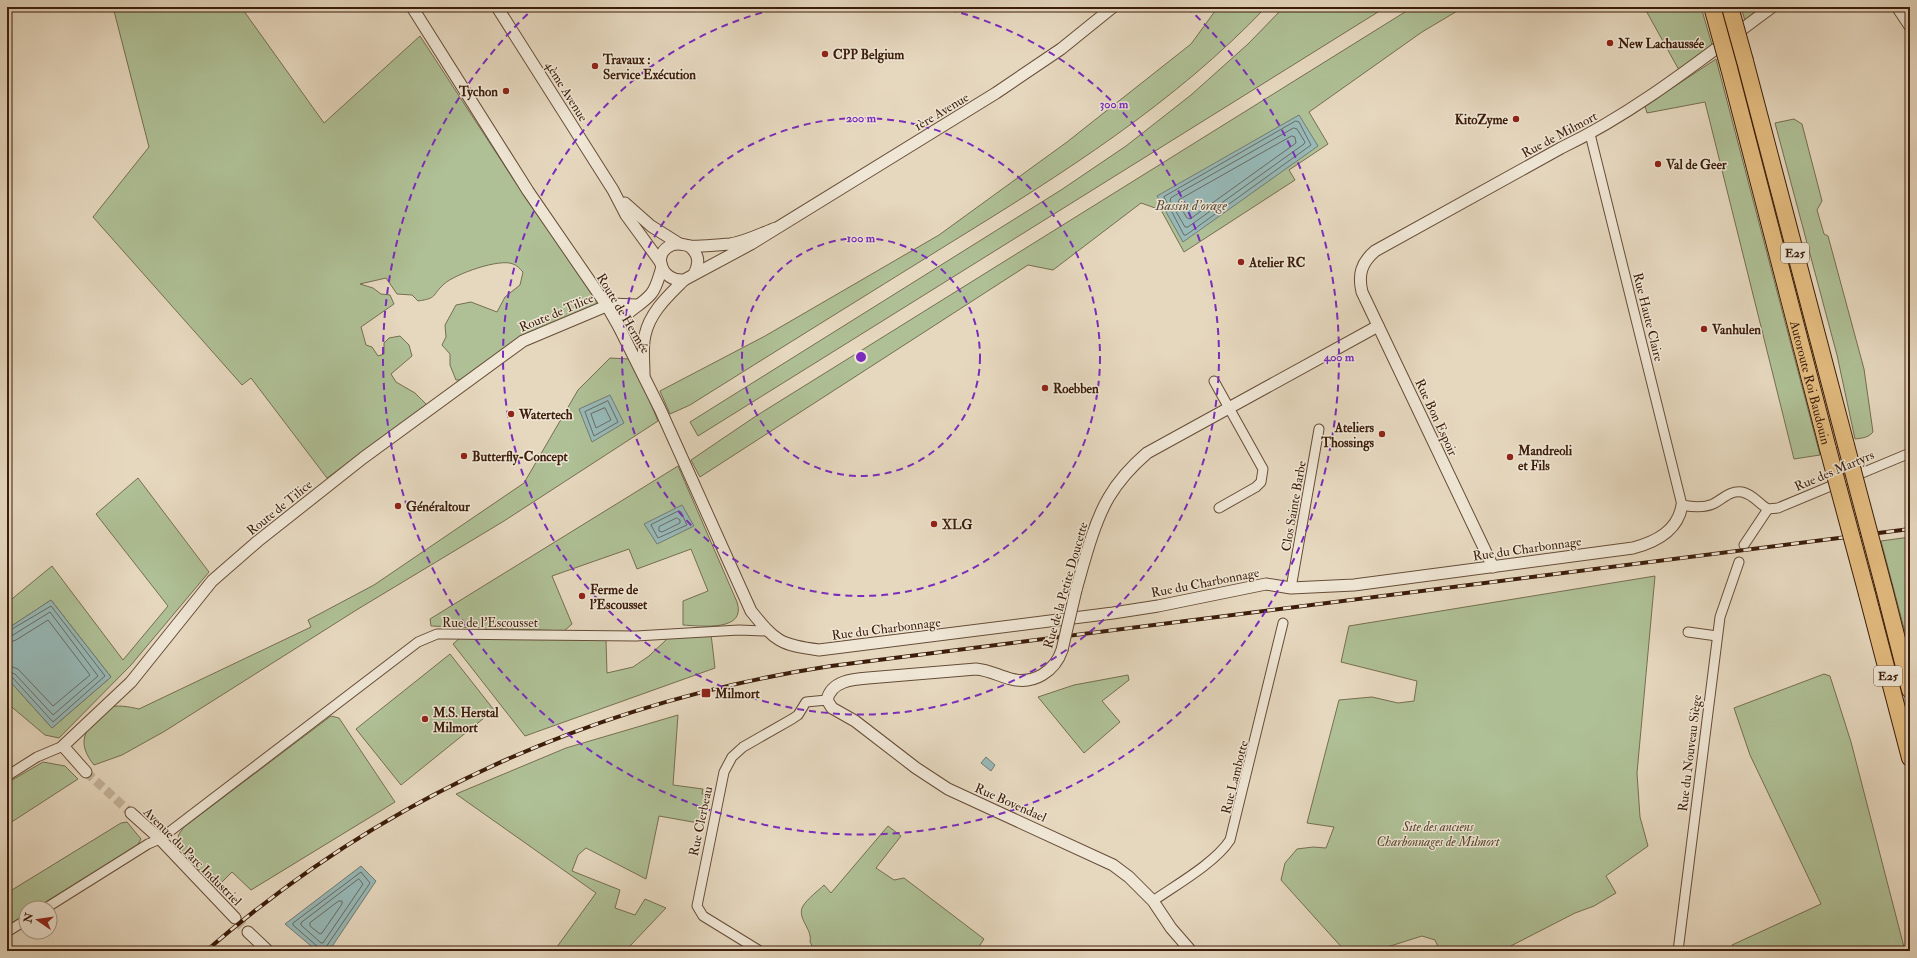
<svg xmlns="http://www.w3.org/2000/svg" width="1917" height="958" viewBox="0 0 1917 958" font-family="'IM FELL Double Pica',serif">
<style>
.green{fill:#afc096;stroke:#766e50}
.water{fill:#97b9b8;stroke:#737b72}
.lines{fill:none;stroke-linecap:round;stroke-linejoin:round}
.shore{stroke:#6a6b61;stroke-width:1}
.minor-tunnel{stroke:#c4b39b;stroke-width:9;stroke-dasharray:9 4.5;stroke-linecap:butt}
.tertiary-tunnel{stroke:#c4b39b;stroke-width:11;stroke-dasharray:11 5.5;stroke-linecap:butt}
.minor-casing{stroke:#664c37;stroke-width:11}
.tertiary-casing{stroke:#664c37;stroke-width:13}
.motorway-casing{stroke:#3c1d0a;stroke-width:18}
.minor{stroke:#efe6d5;stroke-width:9}
.tertiary{stroke:#efe6d5;stroke-width:11}
.motorway{stroke:#e3bc80;stroke-width:16}
.rail-casing{stroke:#3c1d0a;stroke-width:4}
.rail{stroke:#efe6d5;stroke-width:2.5;stroke-dasharray:8;stroke-linecap:butt}
.tertiary-bridge-casing{stroke:#664c37;stroke-width:13;stroke-linecap:butt}
.motorway-bridge-casing{stroke:#3c1d0a;stroke-width:18;stroke-linecap:butt}
.tertiary-bridge{stroke:#efe6d5;stroke-width:11}
.motorway-bridge{stroke:#e3bc80;stroke-width:16}
.ring{fill:none;stroke:#7b2cbf;stroke-width:2;stroke-dasharray:7 5}
.poi-dot{fill:#8f2418;stroke:#efe6d5;stroke-width:1.5}
.labels{text-anchor:middle;stroke-width:3;stroke-linejoin:round;paint-order:stroke}
.shield{fill:#efe6d5;stroke:#725947;stroke-width:1}
.shield-label{font-size:12px;font-weight:bold;fill:#3c1d0a}
.poi-label{font-size:13px;font-weight:bold;fill:#3c1d0a;stroke:#efe6d5;text-anchor:start}
.street-label{font-size:13px;fill:#3c1d0a;stroke:#efe6d5}
.park-label{font-size:13px;font-style:italic;fill:#59462d;stroke:#efe6d5}
.water-label{font-size:14px;font-style:italic;fill:#574c3e;stroke:#efe6d5}
.centre{fill:#7b2cbf;stroke:#efe6d5;stroke-width:2}
.ring-label{font-size:12px;text-anchor:middle;font-weight:bold;fill:#7b2cbf;stroke:#efe6d5;stroke-width:3;stroke-linejoin:round;paint-order:stroke}
</style>
<rect width="100%" height="100%" fill="#e6d8bf"/>
<filter id="stains"><feTurbulence type="fractalNoise" baseFrequency=".005" numOctaves="4"/><feColorMatrix values="0 0 0 0 .2 0 0 0 0 .09 0 0 0 0 .02 0 0 0 .5 -.17"/></filter>
<radialGradient id="worn" r=".72"><stop offset=".6" stop-color="#630" stop-opacity="0"/><stop offset="1" stop-color="#630" stop-opacity=".3"/></radialGradient>
<g class="green">
<path d="M113,7H241L324,123L420,36L525,197L597,296V303L589,313L558,325L471,379L456,380L450,365V354L442,345L446,337L445,325L456,305L471,302L497,312L505,297L520,285L523,272C520,269 517,265 513,264C500,258 455,274 444,284C431,296 438,298 418,301L412,295L397,294L386,278L360,284L373,288L381,294L390,295L394,304L361,327L366,345L372,347L378,356L384,354V343L389,338L400,336L409,345L412,356L391,374L396,382L415,393L427,405L327,478L251,378L242,385L93,217L149,147Z"/>
<path d="M1218,7H1266C1175,103 1062,174 950,243C863,297 776,351 690,405L670,414L660,391L765,336L939,235L1067,142L1191,44Z"/>
<path d="M1284,7H1386L698,436L690,422L1061,190L1126,146L1191,95L1248,44Z"/>
<path d="M1413,7H1464L1422,32L1309,112L1328,144L1289,170L1295,180L1184,252L1161,210L1141,203L1053,270L1028,265L700,477L691,460L756,416Z"/>
<path d="M1644,7H1701L1713,48L1679,70Z"/>
<path d="M1741,7H1762L1763,9L1745,21Z"/>
<path d="M1716,59L1820,455L1794,459L1705,102L1647,113L1645,106Z"/>
<path d="M1794,119L1802,124L1822,201L1817,210L1824,234L1828,236L1864,369L1873,432C1868,438 1862,438 1855,439L1837,355L1775,123Z"/>
<path d="M610,358L630,359L643,385L658,421L504,521L358,609L165,731L122,755L94,765C79,746 81,733 99,717C101,714 105,710 108,708C116,704 130,707 139,709L311,627L308,620L374,585L524,483L578,390Z"/>
<path d="M678,466L737,602C747,632 701,626 683,625V601L708,591L691,549L637,569L629,549L552,576L572,624L564,631L431,626L430,619Z"/>
<path d="M138,478L209,572L131,665L59,738L45,735L7,703V678L52,728L111,677L51,600L7,629V603L52,566L123,660L168,606L96,514Z"/>
<path d="M1910,537V651L1881,541Z"/>
<path d="M1655,576L1637,773L1640,817L1648,846L1606,876L1616,893L1594,906L1575,913L1501,951H1440L1435,940L1422,936L1384,948L1382,951H1345L1281,880L1285,863L1297,849L1313,847L1326,848L1334,827L1307,823L1339,700L1372,697L1398,703L1414,701L1417,681L1341,662L1349,626Z"/>
<path d="M711,634L715,668L525,736L453,644L461,637L606,640L607,673L633,667L649,656L666,640L665,637Z"/>
<path d="M450,654L494,710L401,785L356,729Z"/>
<path d="M1824,674L1830,676L1851,742L1905,951H1735L1732,945L1821,904L1750,755L1734,708Z"/>
<path d="M1128,675L1129,680L1102,701L1120,722L1084,753L1038,697L1074,685Z"/>
<path d="M678,715L673,785L703,789L702,794L710,795L704,824L659,816L646,879L586,848L578,855L572,871L620,890L615,908L635,915L645,899L666,908L629,947L634,951H554L596,893L456,794L566,748Z"/>
<path d="M331,716L339,718L395,802L251,890L232,872L216,888L183,852L177,842L179,834L184,827Z"/>
<path d="M43,762L65,766L78,779L7,825V783Z"/>
<path d="M127,822L141,839L137,846L36,908H26V914L7,926V893L121,823Z"/>
<path d="M888,826L901,836L876,868L894,880L904,878L984,939L976,951H815L810,942C813,929 796,918 803,906C808,898 818,891 824,885L831,893Z"/>
</g>
<g class="water">
<path d="M1299,115L1318,146L1183,242L1157,196Z"/>
<path d="M610,395L624,423L592,442L579,409Z"/>
<path d="M682,505L694,526L657,544L644,524Z"/>
<path d="M51,600L111,677L52,728L7,678V629Z"/>
<path d="M986,757L995,765L991,771L981,763Z"/>
<path d="M361,866L376,881L329,951H317L285,924Z"/>
</g>
<g class="lines">
<g class="shore">
<path d="M1296,121L1299,122L1311,145L1186,235H1184L1164,197Z"/>
<path d="M1294,128L1297,129L1305,142L1304,144L1188,227H1185L1170,201L1171,198Z"/>
<path d="M1292,136L1295,137L1296,143L1190,219L1187,218L1178,203L1179,200Z"/>
<path d="M608,401L618,422L594,436L585,412Z"/>
<path d="M605,408L611,420L596,428L591,414Z"/>
<path d="M679,511L681,512L687,525L658,538L651,525Z"/>
<path d="M677,518L680,520V523L662,532L659,531V527Z"/>
<path d="M7,632L51,606L105,676L53,722L12,677L7,676"/>
<path d="M7,637L13,635L50,612L98,676L53,715L15,674L7,671"/>
<path d="M7,643L16,640L48,620L90,675L53,706L18,669L7,665"/>
<path d="M359,879L363,884L323,943H321L301,925V923Z"/>
<path d="M339,901H342V904L322,933L320,934L310,926V923Z"/>
<path d="M319,951L318,947L293,925V923L361,872L370,883L326,947V951"/>
</g>
<path class="minor-tunnel" d="M86,772L131,813"/>
<path class="tertiary-tunnel" d="M235,918L248,932"/>
<defs>
<g id="minor">
<path d="M1896,7L1910,28"/>
<path d="M1590,134L1682,505C1692,507 1704,508 1713,504C1723,499 1730,490 1742,492C1753,494 1759,504 1768,509L1778,508L1910,453"/>
<path d="M1214,381L1263,469L1261,482L1256,487L1219,508"/>
<path d="M1744,545L1768,509"/>
<path d="M1291,588L1319,429"/>
<path d="M1688,632L1717,636"/>
<path d="M7,776L37,757L63,746"/>
<path d="M1153,901C1176,885 1215,863 1230,840L1283,623"/>
<path d="M46,908L148,844L160,839L418,642L437,634H446L636,636L739,630L767,631"/>
<path d="M7,932L26,920"/>
<path d="M760,951L703,916L697,906L724,772L732,757L743,747L792,719L798,715L806,702L827,700"/>
<path d="M1678,951L1720,617L1739,562"/>
</g>
<g id="tertiary">
<path d="M412,7L528,191L607,306L619,327L660,409L751,611C775,641 780,645 819,650L1113,613L1158,606L1266,584L1291,588L1354,585L1633,548C1656,542 1678,531 1682,505"/>
<path d="M497,7L613,190L626,215L661,263"/>
<path d="M625,203L651,226L678,243"/>
<path d="M776,228C762,233 745,242 730,244C717,245 703,247 690,246C683,245 679,242 672,245C651,253 661,282 684,280L751,244L996,93L1061,49L1113,7"/>
<path d="M689,246C699,254 700,263 694,274"/>
<path d="M619,327C625,310 640,307 651,294C657,287 659,276 662,267"/>
<path d="M644,375C644,362 642,347 645,335C650,312 668,296 684,280"/>
<path d="M1493,567L1362,292C1358,275 1361,263 1375,251L1561,148C1638,111 1704,57 1772,7"/>
<path d="M1076,590C1084,562 1094,522 1109,497C1119,480 1132,466 1147,453L1378,326"/>
<path d="M1062,650C1055,671 1034,685 1011,679C999,676 989,670 976,669L868,678C853,679 831,681 827,700L832,708L855,721L916,768L948,789L1113,865L1129,877L1153,901L1171,928L1191,951"/>
<path d="M86,772L63,746L131,682L212,581L258,541L363,458L523,341L611,304L636,305"/>
<path d="M131,813L160,839L235,918"/>
<path d="M248,932L268,951"/>
</g>
<g id="motorway">
<path d="M1745,61L1846,445"/>
<path id="s1" d="M1729,68L1828,449"/>
<path d="M1884,588L1910,690"/>
<path d="M1867,594L1910,758"/>
</g>
</defs>
<use href="#minor" class="minor-casing"/>
<use href="#tertiary" class="tertiary-casing"/>
<use href="#motorway" class="motorway-casing"/>
<use href="#minor" class="minor"/>
<use href="#tertiary" class="tertiary"/>
<use href="#motorway" class="motorway"/>
<defs>
<path id="rail" d="M206,951C386,795 596,702 831,666L1910,529"/>
</defs>
<use href="#rail" class="rail-casing"/>
<use href="#rail" class="rail"/>
<defs>
<path id="tertiary-bridge" d="M1062,650L1076,590"/>
<g id="motorway-bridge">
<path d="M1730,7L1745,61"/>
<path d="M1713,10L1729,68"/>
<path d="M1846,445L1884,588"/>
<path d="M1828,449L1867,594"/>
</g>
</defs>
<use href="#tertiary-bridge" class="tertiary-bridge-casing"/>
<use href="#motorway-bridge" class="motorway-bridge-casing"/>
<use href="#tertiary-bridge" class="tertiary-bridge"/>
<use href="#motorway-bridge" class="motorway-bridge"/>
</g>
<g class="ring">
<circle cx="861" cy="357" r="119"/>
<circle cx="861" cy="357" r="239"/>
<path d="M938 7A358 358 0 1 1 784 7"/>
<path d="M1187 7A478 478 0 1 1 535 7"/>
</g>
<g class="poi-dot">
<circle cx="1610" cy="43" r="4"/>
<circle cx="825" cy="54" r="4"/>
<circle cx="595" cy="66" r="4"/>
<circle cx="506" cy="91" r="4"/>
<circle cx="1516" cy="119" r="4"/>
<circle cx="1658" cy="164" r="4"/>
<circle cx="1241" cy="262" r="4"/>
<circle cx="1704" cy="329" r="4"/>
<circle cx="1045" cy="388" r="4"/>
<circle cx="511" cy="414" r="4"/>
<circle cx="1382" cy="434" r="4"/>
<circle cx="464" cy="456" r="4"/>
<circle cx="1510" cy="457" r="4"/>
<circle cx="398" cy="506" r="4"/>
<circle cx="934" cy="524" r="4"/>
<circle cx="582" cy="596" r="4"/>
<rect x="701" y="688" width="10" height="10" rx="2"/>
<circle cx="425" cy="719" r="4"/>
</g>
<g class="labels">
<g class="shield">
<rect x="1781" y="243" width="28" height="20" rx="3"/>
<rect x="1874" y="666" width="28" height="20" rx="3"/>
</g>
<g class="shield-label">
<text x="1795" y="257">E25</text>
<text x="1888" y="680">E25</text>
</g>
<g class="poi-label">
<text x="1618" y="48">New Lachaussée</text>
<text x="833" y="59">CPP Belgium</text>
<text x="603" y="64">Travaux :<tspan x="603" dy="15">Service Exécution</tspan></text>
<text x="498" y="96" text-anchor="end">Tychon</text>
<text x="1508" y="124" text-anchor="end">KitoZyme</text>
<text x="1666" y="169">Val de Geer</text>
<text x="1249" y="267">Atelier RC</text>
<text x="1712" y="334">Vanhulen</text>
<text x="1053" y="393">Roebben</text>
<text x="519" y="419">Watertech</text>
<text x="1374" y="432" text-anchor="end">Ateliers<tspan x="1374" dy="15">Thossings</tspan></text>
<text x="1518" y="455">Mandreoli<tspan x="1518" dy="15">et Fils</tspan></text>
<text x="472" y="461">Butterfly-Concept</text>
<text x="406" y="511">Généraltour</text>
<text x="942" y="529">XLG</text>
<text x="590" y="594">Ferme de<tspan x="590" dy="15">l'Escousset</tspan></text>
<text x="715" y="698">Milmort</text>
<text x="433" y="717">M.S. Herstal<tspan x="433" dy="15">Milmort</tspan></text>
</g>
<g class="street-label">
<text transform="translate(567 91) rotate(58)" y="5">4ème Avenue</text>
<text transform="translate(941 111) rotate(-31)" y="5">1ère Avenue</text>
<text transform="translate(1559 134) rotate(-28)" y="5">Rue de Milmort</text>
<text transform="translate(556 312) rotate(-23)" y="5">Route de Tilice</text>
<text transform="translate(624 313) rotate(59)" y="5">Route de Hermée</text>
<text transform="translate(1649 317) rotate(76)" y="5">Rue Haute Claire</text>
<text dy="5" stroke="none"><textPath href="#s1" startOffset="325">Autoroute Roi Baudouin</textPath></text>
<text transform="translate(1437 417) rotate(65)" y="5">Rue Bon Espoir</text>
<text transform="translate(1834 470) rotate(-23)" y="5">Rue des Martyrs</text>
<text transform="translate(1293 506) rotate(-80)" y="5">Clos Sainte Barbe</text>
<text transform="translate(279 507) rotate(-39)" y="5">Route de Tilice</text>
<text transform="translate(1527 548) rotate(-8)" y="5">Rue du Charbonnage</text>
<text transform="translate(1205 582) rotate(-11)" y="5">Rue du Charbonnage</text>
<text transform="translate(1065 585) rotate(-74)" y="5">Rue de la Petite Doucette</text>
<text x="490" y="627">Rue de l'Escousset</text>
<text transform="translate(886 628) rotate(-7)" y="5">Rue du Charbonnage</text>
<text transform="translate(1689 753) rotate(-83)" y="5">Rue du Nouveau Siège</text>
<text transform="translate(1234 777) rotate(-76)" y="5">Rue Lambotte</text>
<text transform="translate(1011 802) rotate(24)" y="5">Rue Bovendael</text>
<text transform="translate(700 821) rotate(-78)" y="5">Rue Clerbeau</text>
<text transform="translate(193 856) rotate(45)" y="5">Avenue du Parc Industriel</text>
</g>
<g class="park-label">
<text x="1438" y="831">Site des anciens<tspan x="1438" dy="15">Charbonnages de Milmort</tspan></text>
</g>
<g class="water-label">
<text x="1191" y="210">Bassin d'orage</text>
</g>
</g>
<circle cx="861" cy="357" r="6" class="centre"/>
<g class="ring-label">
<text x="1114" y="108">300 m</text>
<text x="861" y="122">200 m</text>
<text x="861" y="242">100 m</text>
<text x="1339" y="361">400 m</text>
</g>
<rect width="1917" height="958" fill="none" stroke="#e6d8bf" stroke-width="24"/>
<rect x="8" y="8" width="1901" height="942" fill="none" stroke="#3c1d0a" stroke-width="2"/>
<rect x="12" y="12" width="1893" height="934" fill="none" stroke="#3c1d0a"/>
<g transform="translate(38 920) rotate(283)"><circle r="19" fill="#efe6d5" stroke="#a79684"/>
<path d="M0-3L7 15L0 10L-7 15Z" fill="#8f2418"/>
<text y="-6" font-size="11" font-weight="bold" text-anchor="middle" fill="#3c1d0a">N</text>
</g>
<rect width="100%" height="100%" filter="url(#stains)"/>
<rect width="100%" height="100%" fill="url(#worn)"/>
</svg>
